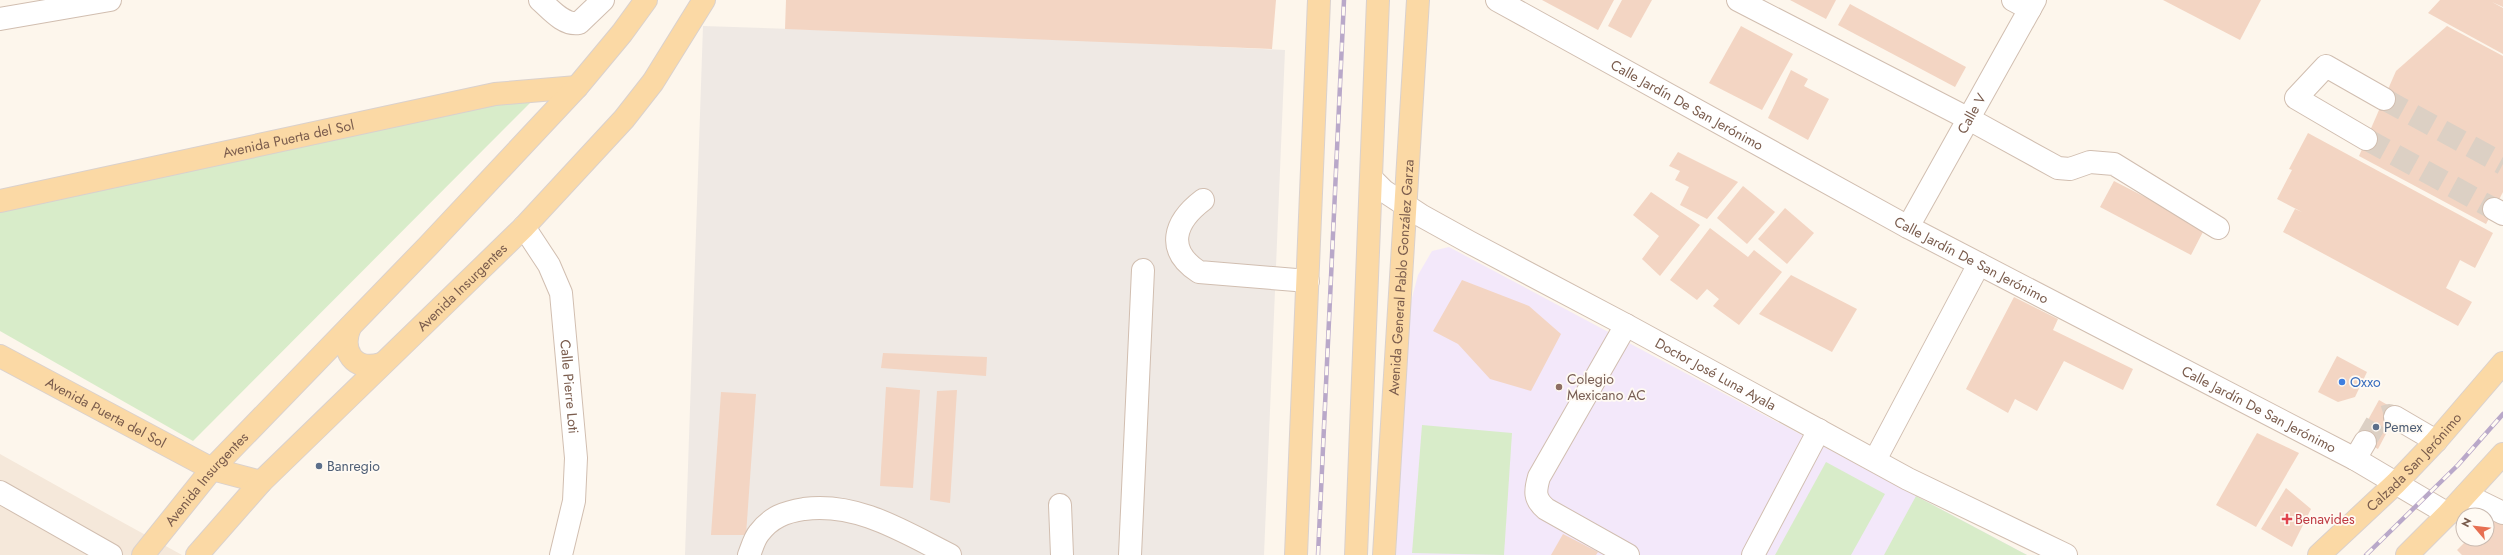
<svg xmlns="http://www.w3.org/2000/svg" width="2503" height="555" viewBox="0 0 2503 555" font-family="Jost,sans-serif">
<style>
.residential{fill:#f5e8da}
.industrial{fill:#efe9e4}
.education{fill:#f3e8fa}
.green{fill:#d8ecc9}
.building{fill:#f3d5c3}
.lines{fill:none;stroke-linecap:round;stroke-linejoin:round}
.minor-tunnel{stroke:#dcd0c4;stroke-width:22;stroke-dasharray:22 11;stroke-linecap:butt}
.minor-casing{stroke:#d1beb0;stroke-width:24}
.major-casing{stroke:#dad1cd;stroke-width:24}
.minor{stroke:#fff;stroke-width:22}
.major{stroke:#fbd9a5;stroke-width:22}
.rail-casing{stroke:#b9a8c9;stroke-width:4.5}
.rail{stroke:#fffaf3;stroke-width:3;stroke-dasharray:9;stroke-linecap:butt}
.shop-dot{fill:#3f7fe0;stroke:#fffaf3;stroke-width:1.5}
.education-dot{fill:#8d6e63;stroke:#fffaf3;stroke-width:1.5}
.service-dot{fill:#5c6f8a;stroke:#fffaf3;stroke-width:1.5}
.health-dot{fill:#e0444e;stroke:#fffaf3;stroke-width:1.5}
.labels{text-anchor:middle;stroke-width:3.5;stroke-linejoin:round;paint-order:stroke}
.street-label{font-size:14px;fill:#7a5c4d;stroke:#fffaf3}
.education-label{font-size:14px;fill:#785e54;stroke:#fffaf3;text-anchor:start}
.shop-label{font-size:14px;fill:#366cbe;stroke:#fffaf3;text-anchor:start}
.service-label{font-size:14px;fill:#4e5e75;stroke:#fffaf3;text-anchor:start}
.health-label{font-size:14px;fill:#be3a42;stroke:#fffaf3;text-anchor:start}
</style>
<rect width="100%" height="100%" fill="#fdf6ec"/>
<path class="residential" d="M0,454L102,511L182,555H0Z"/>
<path class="industrial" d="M703,26L973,35L1285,50L1264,555H685Z"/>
<path class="education" d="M1449,247L2027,555H1396L1408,313L1418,275L1432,251Z"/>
<g class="green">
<path d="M525,96L530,103L193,441L0,331V211Z"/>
<path d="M1422,425L1512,433L1504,555L1412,553Z"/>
<path d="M1826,462L1885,494L1851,555H1775Z"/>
<path d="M1916,496L2027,555H1884Z"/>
</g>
<g class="building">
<path d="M786,0H1276L1272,49L785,29Z"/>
<path d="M1542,0H1614L1598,30Z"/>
<path d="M1622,0H1652L1631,38L1608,26Z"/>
<path d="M1790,0H1836L1826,19Z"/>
<path d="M2163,0H2261L2240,40Z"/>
<path d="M2440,0H2503V7L2492,2L2503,8V54L2428,13Z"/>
<path d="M1850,4L1966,67L1955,87L1838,25Z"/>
<path d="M1741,26L1793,54L1762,110L1709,83Z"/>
<path d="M2447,26L2503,56V192L2486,224L2359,156L2396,71Z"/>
<path d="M1791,70L1808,79L1804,86L1829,99L1808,140L1768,118Z"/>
<path d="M2308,133L2493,233L2475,268L2460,260L2446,288L2472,302L2458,326L2283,232L2295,209L2302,212L2277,199L2292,170L2289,169Z"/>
<path d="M1678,152L1738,182L1707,219L1680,205L1689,187L1675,180L1680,171L1669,166Z"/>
<path d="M2114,181L2205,228L2191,255L2100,207Z"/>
<path d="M1743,186L1775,212L1747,244L1717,218Z"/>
<path d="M1651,192L1700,225L1660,276L1642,259L1659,236L1633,215Z"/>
<path d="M1785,208L1814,233L1787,264L1758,239Z"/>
<path d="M1710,228L1748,257L1754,250L1782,272L1739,325L1713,306L1719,299L1707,289L1697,300L1670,280Z"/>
<path d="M1791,275L1857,309L1832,352L1759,314Z"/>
<path d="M1462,280L1529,306L1561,334L1531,391L1490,379L1458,344L1433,331Z"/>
<path d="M2014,297L2058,319L2053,330L2133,369L2123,390L2064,361L2037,411L2015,399L2008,413L1966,389Z"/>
<path d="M883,353L987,357L986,376L881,368Z"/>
<path d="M2337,356L2367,372L2355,397L2338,402L2318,392Z"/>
<path d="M886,387L920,390L913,488L880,486Z"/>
<path d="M957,390L950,503L930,500L937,391Z"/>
<path d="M721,392L756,394L746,535H711Z"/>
<path d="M2379,400L2398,411L2378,449L2358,438Z"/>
<path d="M2257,433L2299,453L2256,527L2216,505Z"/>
<path d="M2286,488L2311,509L2292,547L2261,529Z"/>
<path d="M2491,516L2503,522V555H2462L2457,550L2468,539H2487V521Z"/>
<path d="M1563,534L1598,552L1596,555H1551Z"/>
</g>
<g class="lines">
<g class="minor-tunnel">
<path d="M2384,99L2503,164"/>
<path d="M2366,139L2494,209"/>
<path d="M2365,442L2379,418L2389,415L2395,417"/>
</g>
<defs>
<g id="minor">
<path d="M540,0C550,9 564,26 579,23L603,0"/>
<path id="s1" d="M1497,0L1908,227L2355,459L2448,514"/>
<path d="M1738,0L1969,119L2058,168L2070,169L2090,162L2114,164L2218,228"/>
<path d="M2013,0L2030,9"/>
<path d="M0,19L110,0"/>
<path d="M2366,139L2296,98L2326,66L2384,99"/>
<path id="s2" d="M1372,179L1384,191L1422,216L1469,242L1626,325L1908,479L2066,555"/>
<path d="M1203,200C1174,222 1165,250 1199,272L1308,281"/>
<path d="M2494,209L2503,214"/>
<path id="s3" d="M524,227L549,265L561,293L576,458L574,501L561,555"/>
<path id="s4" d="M1908,227L2035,0"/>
<path d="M1626,325L1539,477C1535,491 1534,499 1546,509L1628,555"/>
<path d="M2395,417L2436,441"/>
<path d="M2355,459L2365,442"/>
<path d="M1875,460L1979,264"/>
<path d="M0,492L111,555"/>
<path d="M2466,495L2503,513"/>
<path d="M1060,505L1062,555"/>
<path d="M749,555C752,548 754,539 759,533C771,517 785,512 804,509C858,502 904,532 950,555"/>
<path d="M1130,555L1143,270"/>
<path d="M1753,555L1819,430"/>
</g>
<g id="major">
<path id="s5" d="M0,201L495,94L577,87"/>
<path d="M350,327C340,351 354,372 381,364"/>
<path id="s6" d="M0,356L212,469L261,482"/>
<path id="s7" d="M143,555L212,469L428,246L577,87L622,33L646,0"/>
<path id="s8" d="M197,555L261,482L524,227L624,119L653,82L704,0"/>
<path d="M1296,555L1319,0"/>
<path d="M1356,555L1378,0"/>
<path id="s9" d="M1384,555C1394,370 1408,185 1418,0"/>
<path id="s10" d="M2319,555L2396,483L2436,441L2503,363"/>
<path d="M2407,555L2448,514L2503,454"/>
</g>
</defs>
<use href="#minor" class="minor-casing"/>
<use href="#major" class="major-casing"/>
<use href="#minor" class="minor"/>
<use href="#major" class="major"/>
<defs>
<g id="rail">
<path d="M1318,555L1344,0"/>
<path d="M2366,555L2458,465L2503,414"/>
</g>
</defs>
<use href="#rail" class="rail-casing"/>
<use href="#rail" class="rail"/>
</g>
<circle class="shop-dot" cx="2342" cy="382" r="4"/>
<circle class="education-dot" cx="1559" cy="387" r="4"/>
<g class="service-dot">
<circle cx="2376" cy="427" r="4"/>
<circle cx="319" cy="466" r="4"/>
</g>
<path class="health-dot" d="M2285 513h4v4h4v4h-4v4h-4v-4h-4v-4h4z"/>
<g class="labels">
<g class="street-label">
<text dy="5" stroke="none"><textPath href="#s1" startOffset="217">Calle Jardín De San Jerónimo</textPath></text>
<text dy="5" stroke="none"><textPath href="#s4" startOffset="130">Calle V</textPath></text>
<text dy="5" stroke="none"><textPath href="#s5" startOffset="295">Avenida Puerta del Sol</textPath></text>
<text dy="5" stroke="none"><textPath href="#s1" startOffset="541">Calle Jardín De San Jerónimo</textPath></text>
<text dy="5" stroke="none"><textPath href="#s9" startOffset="278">Avenida General Pablo González Garza</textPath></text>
<text dy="5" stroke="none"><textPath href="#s8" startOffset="377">Avenida Insurgentes</textPath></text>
<text dy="5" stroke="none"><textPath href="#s2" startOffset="396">Doctor José Luna Ayala</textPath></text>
<text dy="5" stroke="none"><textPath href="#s3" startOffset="170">Calle Pierre Loti</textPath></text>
<text dy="5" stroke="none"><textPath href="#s1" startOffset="865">Calle Jardín De San Jerónimo</textPath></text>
<text dy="5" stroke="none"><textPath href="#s6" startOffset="120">Avenida Puerta del Sol</textPath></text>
<text dy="5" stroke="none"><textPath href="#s10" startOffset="133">Calzada San Jerónimo</textPath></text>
<text dy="5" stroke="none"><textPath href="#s7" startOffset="99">Avenida Insurgentes</textPath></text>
</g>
<g class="education-label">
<text x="1567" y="384">Colegio<tspan x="1567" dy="16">Mexicano AC</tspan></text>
</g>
<g class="shop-label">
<text x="2350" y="387">Oxxo</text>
</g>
<g class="service-label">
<text x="2384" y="432">Pemex</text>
<text x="327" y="471">Banregio</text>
</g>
<g class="health-label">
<text x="2295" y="524">Benavides</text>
</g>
</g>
<g transform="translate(2475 527) rotate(298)"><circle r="19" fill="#fffaf3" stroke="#cabbb1"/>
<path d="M0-3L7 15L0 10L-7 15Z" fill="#e76f51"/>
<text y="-6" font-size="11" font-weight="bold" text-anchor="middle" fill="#7a5c4d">N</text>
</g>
</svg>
